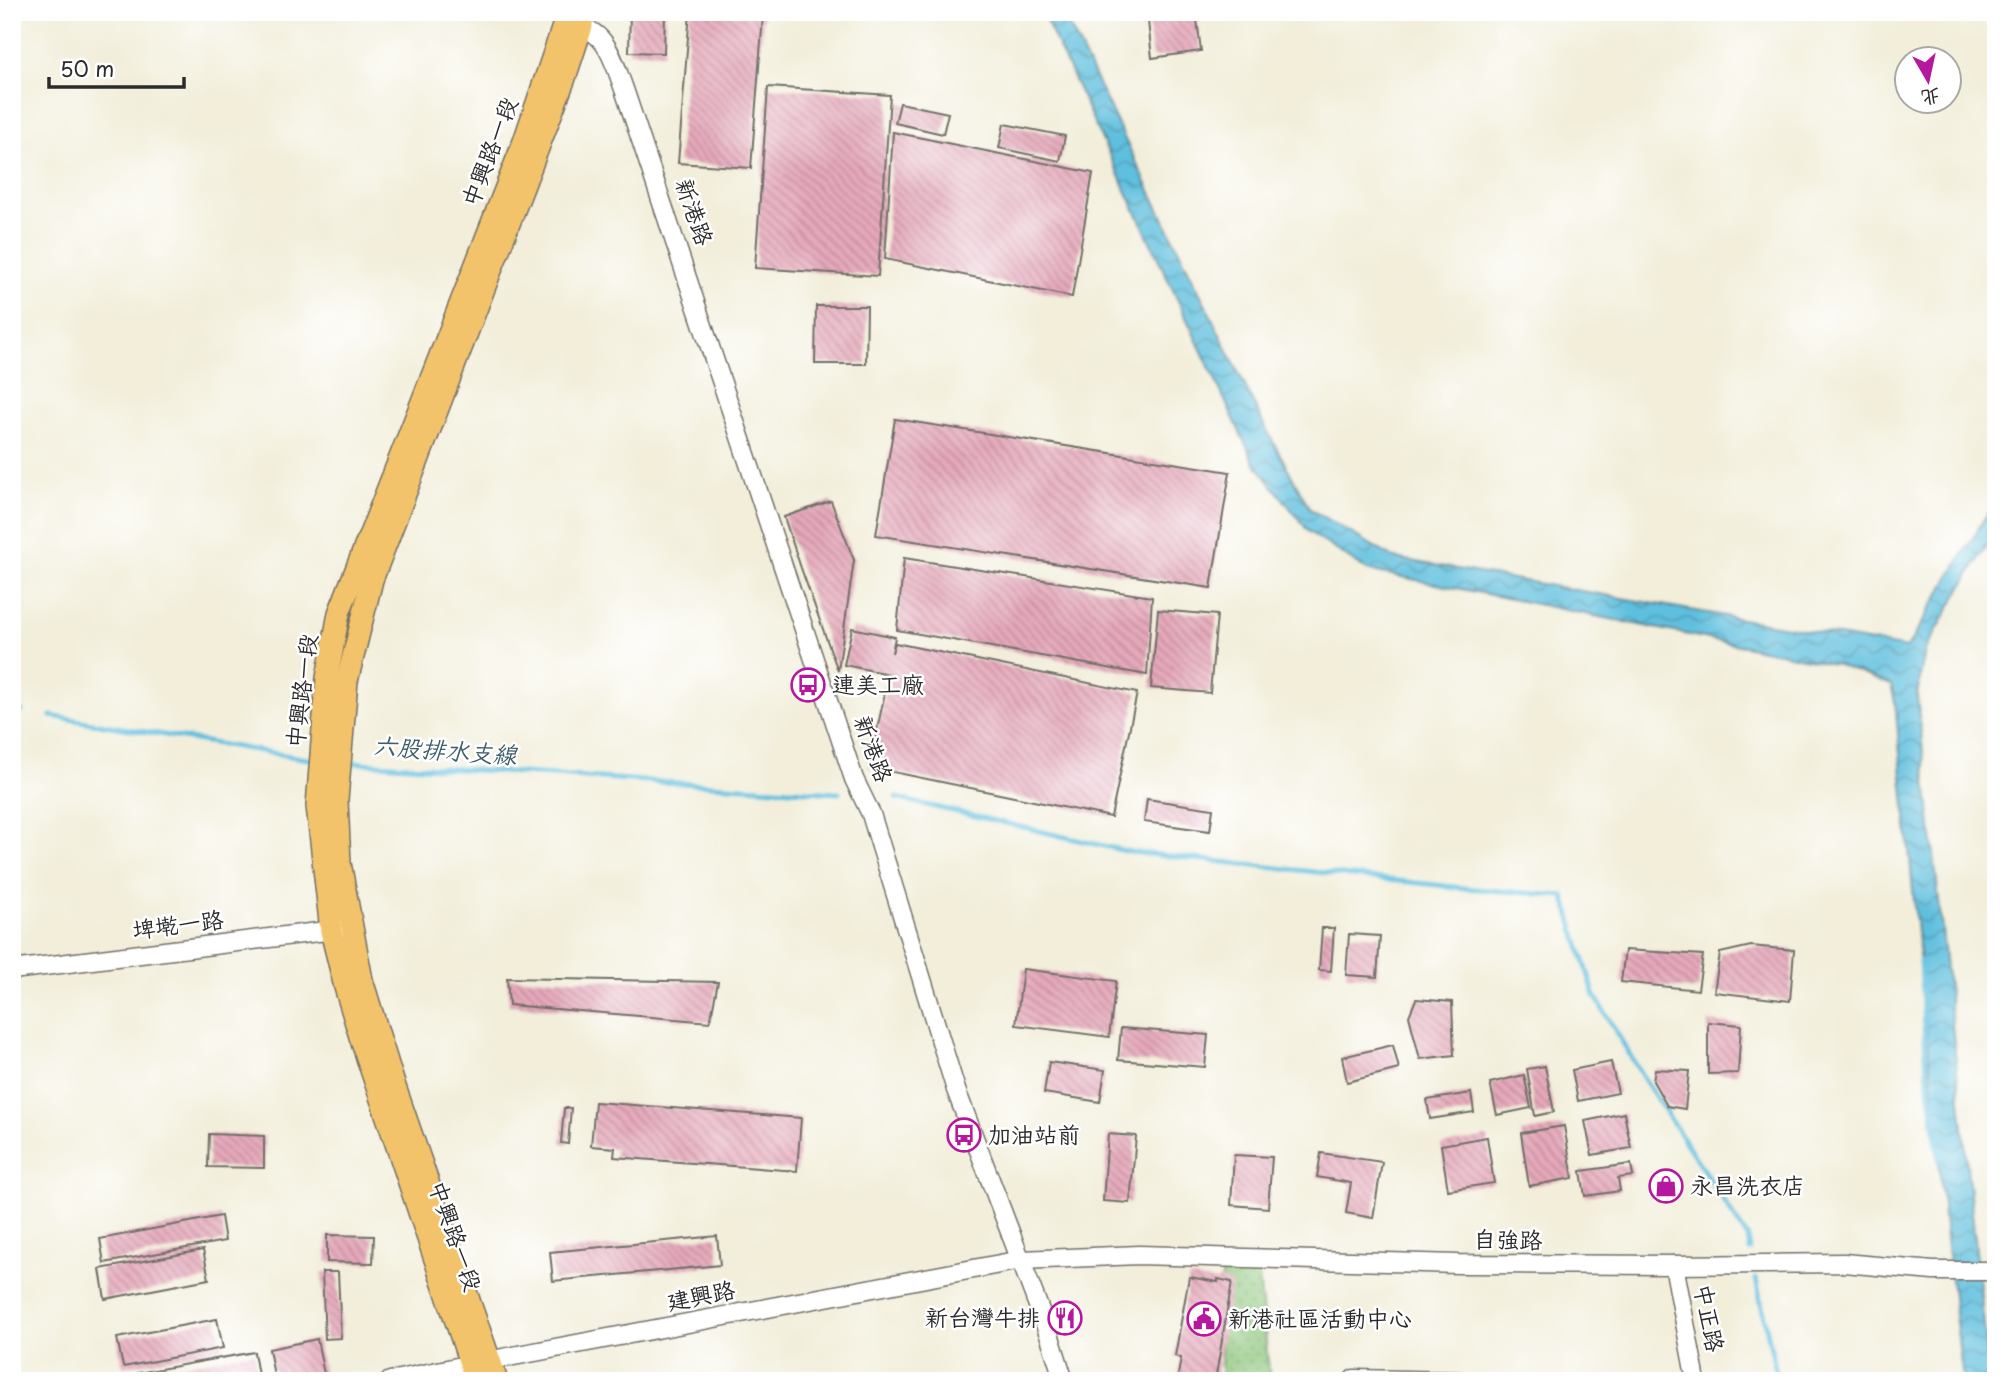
<svg xmlns="http://www.w3.org/2000/svg" width="2008" height="1393" viewBox="0 0 2008 1393" font-family="'Playpen Sans','LXGW WenKai TC',sans-serif">
<style>
.grass{fill:url(#grass-dots);stroke:#5b7852;stroke-width:2}
.water{fill:url(#water-waves);stroke:#457584;stroke-width:2}
.lines{fill:none;stroke-linecap:round;stroke-linejoin:round}
.stream{stroke:#5fbfde;stroke-width:5}
.building{fill:url(#building-back-hatch)}
.minor-casing{stroke:#716f68;stroke-width:21}
.major-casing{stroke:#716f68;stroke-width:24}
.minor{stroke:#fff;stroke-width:18}
.major{stroke:#f2c36a;stroke-width:21}
.labels{text-anchor:middle;stroke-width:5;stroke-linejoin:round;paint-order:stroke}
.street-label{font-size:23px;fill:#2b2b2b;stroke:#fff}
.poi-label{font-size:23px;fill:#2b2b2b;stroke:#fff;text-anchor:start}
.water-label{font-size:24px;font-style:italic;fill:#3d5f6a;stroke:#fff}
</style>
<defs>
<pattern id="grass-dots" width="8" height="8" patternUnits="userSpaceOnUse" patternTransform="scale(1.75)"><rect width="8" height="8" fill="#8bc579"/><path d="M2 2h.1M6 6h.1" fill="none" stroke="#72a063" stroke-width="1.8" stroke-linecap="round"/></pattern>
<pattern id="water-waves" width="16" height="10" patternUnits="userSpaceOnUse" patternTransform="scale(1.75)"><rect width="16" height="10" fill="#5fbfde"/><path d="M0 5q4-4 8 0t8 0" fill="none" stroke="#4f9bb4"/></pattern>
<pattern id="building-back-hatch" width="6" height="6" patternUnits="userSpaceOnUse" patternTransform="scale(1.75)"><rect width="6" height="6" fill="#e6a9bb"/><path d="M-1 5l2 2M0 0l6 6M5-1l2 2" fill="none" stroke="#bb8a98"/></pattern>
</defs>
<rect width="100%" height="100%" fill="#fff"/>
<filter id="ink" filterUnits="userSpaceOnUse"><feTurbulence type="fractalNoise" baseFrequency=".0143" numOctaves="2"/><feDisplacementMap in="SourceGraphic" scale="14" xChannelSelector="R" yChannelSelector="G"/><feConvolveMatrix kernelMatrix="1 2 1 2 8 2 1 2 1" color-interpolation-filters="sRGB"/></filter>
<filter id="wash" filterUnits="userSpaceOnUse"><feTurbulence type="fractalNoise" baseFrequency=".00686" numOctaves="4" result="noise"/><feDisplacementMap in="SourceGraphic" scale="28" xChannelSelector="R" yChannelSelector="G"/><feGaussianBlur stdDeviation="1.57" result="paint"/><feColorMatrix in="noise" values="0 0 0 0 0 0 0 0 0 0 0 0 0 0 0 0 0 1.4 0 .05"/><feComposite in="paint" operator="in"/></filter>
<g filter="url(#wash)">
<rect width="100%" height="100%" fill="#f2eeda"/>
<path class="grass" d="M1258,1266L1270,1381H1221L1222,1271Z"/>
<path class="water" d="M1042,12H1063L1266,429L1310,509L1394,558L1907,648L1996,499V529L1925,650L1917,695L1990,1381H1963L1946,1238L1895,702L1891,685L1838,665L1367,570L1309,532L1254,462Z"/>
<g class="lines">
<g class="stream">
<path d="M12,709L22,711"/>
<path d="M51,716L314,760"/>
<path d="M345,762L839,793"/>
<path d="M896,798L1130,852L1464,888L1564,896L1595,996L1644,1079L1748,1238L1750,1250"/>
<path d="M1920,961L1927,1073L1939,1160"/>
<path d="M1756,1279L1778,1381"/>
</g>
</g>
<g id="blocks">
<g class="building">
<path d="M630,12H665L664,53L629,52Z"/>
<path d="M690,12L763,16L751,168L678,163Z"/>
<path d="M1147,12H1196L1201,51L1152,58Z"/>
<path d="M768,87L890,95L878,276L755,268Z"/>
<path d="M900,103L948,113L943,134L895,123Z"/>
<path d="M1004,124L1065,136L1060,161L999,148Z"/>
<path d="M893,132L1093,173L1072,297L885,259Z"/>
<path d="M816,306H867L866,364H815Z"/>
<path d="M895,419L1230,472L1211,588L876,535Z"/>
<path d="M831,501L854,560L838,671L801,568L784,517Z"/>
<path d="M904,558L1152,597L1147,675L897,630Z"/>
<path d="M1158,610L1217,615L1210,693L1151,688Z"/>
<path d="M852,628L895,637L892,653L895,643L1137,693L1111,817L869,767L889,674L844,665Z"/>
<path d="M1147,799L1213,809L1210,831L1144,822Z"/>
<path d="M1322,928H1334L1331,971L1319,970Z"/>
<path d="M1349,934L1380,936L1377,977L1346,975Z"/>
<path d="M1751,946L1794,950L1790,1001L1714,992L1720,953Z"/>
<path d="M1625,950L1703,955L1698,990L1621,982Z"/>
<path d="M1023,969L1116,981L1109,1037L1016,1025Z"/>
<path d="M507,978L718,982L710,1022L509,1005Z"/>
<path d="M1416,999L1452,1002L1454,1055L1420,1059L1409,1016Z"/>
<path d="M1708,1022L1741,1025L1738,1073L1708,1074Z"/>
<path d="M1121,1028L1208,1035L1205,1067L1118,1060Z"/>
<path d="M1393,1045L1399,1069L1347,1082L1342,1057Z"/>
<path d="M1049,1062L1105,1070L1100,1102L1044,1093Z"/>
<path d="M1611,1062L1618,1093L1578,1101L1572,1070Z"/>
<path d="M1545,1066L1554,1112L1535,1116L1527,1069Z"/>
<path d="M1655,1069L1689,1071L1685,1109L1667,1106L1653,1081Z"/>
<path d="M1524,1075L1531,1108L1497,1115L1490,1083Z"/>
<path d="M1471,1093L1474,1112L1430,1119L1427,1100Z"/>
<path d="M595,1102L801,1118L797,1171L614,1157L615,1148L591,1146Z"/>
<path d="M564,1108H571L568,1144L561,1143Z"/>
<path d="M1624,1113L1631,1148L1592,1155L1585,1121Z"/>
<path d="M1564,1126L1573,1178L1529,1186L1521,1133Z"/>
<path d="M209,1134L264,1136V1168L208,1167Z"/>
<path d="M1108,1134L1136,1136L1130,1203L1103,1201Z"/>
<path d="M1487,1137L1494,1183L1448,1190L1441,1145Z"/>
<path d="M1321,1153L1382,1162L1373,1218L1346,1213L1351,1183L1317,1177Z"/>
<path d="M1234,1155L1272,1157L1268,1208L1231,1205Z"/>
<path d="M1631,1164L1633,1176L1618,1178L1620,1191L1585,1196L1581,1171Z"/>
<path d="M221,1216L225,1241L104,1263L100,1239Z"/>
<path d="M327,1235L374,1236L373,1263L327,1262Z"/>
<path d="M717,1236L720,1265L553,1281L550,1252Z"/>
<path d="M203,1250L209,1279L105,1299L100,1269Z"/>
<path d="M322,1272H338L341,1338L325,1339Z"/>
<path d="M1189,1277L1218,1282V1279L1232,1282L1215,1381H1177L1181,1358L1175,1356Z"/>
<path d="M217,1319L223,1348L123,1367L117,1338Z"/>
<path d="M317,1339L324,1374L289,1381H275L269,1349Z"/>
<path d="M254,1352L259,1381H139L138,1373Z"/>
</g>
</g>
</g>
<g filter="url(#ink)">
<use href="#blocks" fill-opacity="0" stroke="#716f68" stroke-width="2"/>
<g class="lines">
<defs>
<g id="minor">
<path d="M570,26C607,26 614,63 625,92L854,779L871,814L956,1090L1050,1337L1064,1381"/>
<path d="M12,970L342,929"/>
<path d="M1674,1265L1696,1381"/>
<path d="M390,1381L471,1364L1021,1260L1139,1255L1458,1264L1674,1265L1844,1263L1933,1271H1996"/>
<path d="M1355,1381L1354,1379L1460,1381"/>
</g>
<g id="major">
<path d="M476,1381L361,1040L345,987L331,931L317,806L327,678L339,613L523,144L563,26L562,12"/>
<path d="M497,1381L394,1084L362,980L340,863L337,800L347,681L372,580L565,78L582,26V12"/>
</g>
</defs>
<use href="#minor" class="minor-casing"/>
<use href="#major" class="major-casing"/>
<use href="#minor" class="minor"/>
<use href="#major" class="major"/>
</g>
</g>
<defs>
<symbol id="bus-ring" viewBox="-11 -11 22 22"><circle r="9.5" fill="#fff" stroke="#b5179e" stroke-width="1.5"/><path d="M-5-6H5V4H4V6H2V4H-2V6H-4V4H-5ZM-3.5-4V0h7V-4ZM-3.5 1.2v1.5H-2V1.2ZM2 1.2v1.5H3.5V1.2Z" fill="#b5179e"/></symbol>
<symbol id="shop-ring" viewBox="-11 -11 22 22"><circle r="9.5" fill="#fff" stroke="#b5179e" stroke-width="1.5"/><path d="M-5-2.5h2.3a2.7 3.5 0 0 1 5.4 0H5L5.5 6h-11ZM-1.5-2.5h3a1.5 2.3 0 0 0-3 0Z" fill="#b5179e"/></symbol>
<symbol id="restaurant-ring" viewBox="-11 -11 22 22"><circle r="9.5" fill="#fff" stroke="#b5179e" stroke-width="1.5"/><path d="M-5-6h1v4h1v-4h1v4h1v-4h1v5L-1.5 .5V6h-2V.5L-5-1ZM5-6V6H3V1.5H1.5Q1.5-4 5-6Z" fill="#b5179e"/></symbol>
<symbol id="civic-ring" viewBox="-11 -11 22 22"><circle r="9.5" fill="#fff" stroke="#b5179e" stroke-width="1.5"/><path d="M-.6-6.5H3V-4.5H.6V-3L4-1V1h2V6H-6V1h2V-1L-.6-3ZM-1.2 2.5V6h2.4V2.5Z" fill="#b5179e"/></symbol>
</defs>
<g fill-rule="evenodd">
<use href="#bus-ring" x="789" y="666" width="38" height="38"/>
<use href="#bus-ring" x="945" y="1116" width="38" height="38"/>
<use href="#shop-ring" x="1647" y="1167" width="38" height="38"/>
<use href="#restaurant-ring" x="1046" y="1299" width="38" height="38"/>
<use href="#civic-ring" x="1185" y="1300" width="38" height="38"/>
</g>
<g class="labels">
<g class="street-label">
<text transform="translate(490 152) rotate(-69)" y="8">中興路一段</text>
<text transform="translate(694 212) rotate(71)" y="8">新港路</text>
<text transform="translate(302 691) rotate(-83)" y="8">中興路一段</text>
<text transform="translate(873 749) rotate(70)" y="8">新港路</text>
<text transform="translate(178 925) rotate(-7)" y="8">埤墘一路</text>
<text transform="translate(455 1236) rotate(71)" y="8">中興路一段</text>
<text transform="translate(1508 1240) rotate(1)" y="8">自強路</text>
<text transform="translate(701 1296) rotate(-11)" y="8">建興路</text>
<text transform="translate(1709 1318) rotate(79)" y="8">中正路</text>
</g>
<g class="poi-label">
<text x="832" y="693">連美工廠</text>
<text x="988" y="1143">加油站前</text>
<text x="1690" y="1194">永昌洗衣店</text>
<text x="1040" y="1326" text-anchor="end">新台灣牛排</text>
<text x="1228" y="1327">新港社區活動中心</text>
</g>
<g class="water-label">
<text transform="translate(445 751) rotate(4)" y="8">六股排水支線</text>
</g>
</g>
<rect width="2008" height="1393" fill="none" stroke="#fff" stroke-width="42"/>
<g transform="translate(1928 80) rotate(171)"><circle r="33" fill="#ffffff" stroke="#aaaaaa" stroke-width="2"/>
<path d="M0-5L12 26L0 18L-12 26Z" fill="#b5179e"/>
<text y="-10" font-size="19" font-weight="bold" text-anchor="middle" fill="#2b2b2b">北</text>
</g>
<path d="M49 77v10h135v-10" fill="none" stroke="#2b2b2b" stroke-width="3.5"/>
<text x="60" y="77" font-size="21" fill="#2b2b2b" stroke="#ffffff" stroke-width="5" paint-order="stroke">50 m</text>
</svg>
